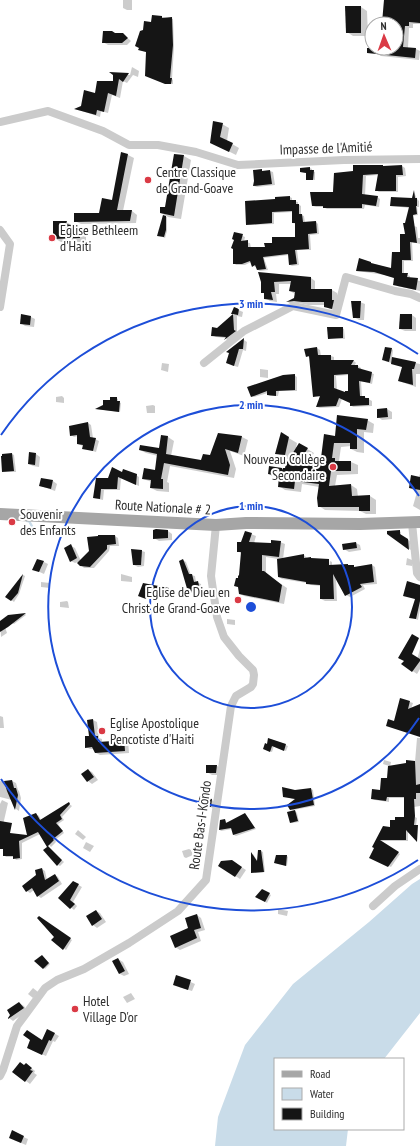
<svg xmlns="http://www.w3.org/2000/svg" width="420" height="1146" viewBox="0 0 420 1146" font-family="'PT Sans Narrow',sans-serif">
<style>
.water{fill:#c9dce9}
.shadow{fill:#0003;fill-rule:evenodd}
.lines{fill:none;stroke-linecap:round;stroke-linejoin:round}
.stream{stroke:#c9dce9;stroke-width:2.5}
.building{fill:#151515;fill-rule:evenodd}
.street{stroke:#cbcbcb;stroke-width:8}
.primary{stroke:#a6a6a6;stroke-width:12}
.ring{fill:none;stroke:#1d4ed8;stroke-width:2}
.poi-dot{fill:#da3a45;stroke:#fff;stroke-width:1.5}
.labels{text-anchor:middle;stroke-width:4;stroke-linejoin:round;paint-order:stroke}
.street-label{font-size:14px;fill:#2e2e2e;stroke:#fff}
.poi-label{font-size:14px;fill:#2e2e2e;stroke:#fff;text-anchor:start}
.centre{fill:#1d4ed8;stroke:#fff;stroke-width:2}
.ring-label{font-size:12px;text-anchor:middle;font-weight:bold;fill:#1d4ed8;stroke:#fff;stroke-width:4;stroke-linejoin:round;paint-order:stroke}
</style>
<rect width="100%" height="100%" fill="#fff"/>
<path class="water" d="M420,879V1013L384,1059H275V1129H348L346,1146H215L218,1117L245,1045L293,984L369,922L412,884Z"/>
<g class="shadow">
<path d="M123,0H132V10H127L123,8Z"/>
<path d="M384,0L420,1V24H413V28H409L408,48L416,49L420,51L419,60L381,56L377,53V48H396V24H385L383,23Z"/>
<path d="M361,7L367,11L368,36H353L347,32Z"/>
<path d="M162,17L173,19L174,47L172,79L173,80V84L164,83L147,52L139,50L144,31L152,23Z"/>
<path d="M116,34H123L131,41L127,45H108L103,42Z"/>
<path d="M132,67L139,71L138,77L133,75L127,83L123,81L120,98L112,95L108,113L101,111L100,117L76,109L81,107L96,94L114,82V75L112,73L130,75Z"/>
<path d="M222,124L229,128L227,141L239,148L236,155L218,146Z"/>
<path d="M122,154L128,155L134,158L123,211H132L137,215L136,223L81,224L75,221L100,214L113,201Z"/>
<path d="M184,156L191,160L181,219L168,217L161,213L166,208Z"/>
<path d="M402,166L405,168L406,176L398,177V192H379L376,190L378,175L366,176L365,196L377,197L380,199L379,207L365,205L364,209H327L323,207H316L313,206L333,193L335,174Z"/>
<path d="M310,168L312,169V171L315,172V180L307,179V173L301,172V169Z"/>
<path d="M254,171H270L273,172L275,185L257,187L254,186L255,181Z"/>
<path d="M414,192L417,199L419,201V207H417L418,215L410,216V208L391,206L412,199Z"/>
<path d="M290,197L292,198V201L298,202V204L301,206V215L304,216L305,223L316,222L318,224L319,234L310,235L311,250H297L299,265L292,266L290,265L289,255L264,258L268,270L260,271L258,270L257,267L253,266L251,262L245,265H236L234,263L235,233L245,237L244,242L250,243L251,248H266L273,244L296,238V224L293,223V212L274,213V224L249,225L247,224L276,200Z"/>
<path d="M163,216L167,217V231L165,238L160,236Z"/>
<path d="M66,222L86,232V242H61L54,238Z"/>
<path d="M414,226L417,227L418,238H420V244L412,242L413,261H404V274L410,276V279L420,281V291L397,286L395,278L385,275L357,271L360,260L392,269L401,253L406,235Z"/>
<path d="M311,278L315,281V290H332L337,293V311L330,309L325,306V305H308L299,303L291,304L288,302L295,299V294L290,291L291,284H279V294H276L277,302L270,301L265,298V294L262,292V282Z"/>
<path d="M360,302L365,304L364,320H359L354,317Z"/>
<path d="M234,308L243,312L242,317L237,316V333L229,341L226,339V338L216,337L212,335L217,329L234,314L232,313Z"/>
<path d="M22,315L31,317L35,319L34,327L25,326L21,323Z"/>
<path d="M412,315L416,318V331H405L400,329Z"/>
<path d="M342,328L344,329L345,339L329,338Z"/>
<path d="M244,340L247,342L246,351L243,350L238,367L231,365Z"/>
<path d="M317,348L320,350L321,356H331L334,357V361H354L356,363L354,366H358L361,368V370L374,374L372,384L361,381L362,397H365L372,401V406L353,407L351,405V403L342,399L339,407L320,408L317,407L320,397L314,396L310,358L307,356ZM349,375V393L345,394L337,390L336,376Z"/>
<path d="M392,349L393,350L392,358L420,364V374H416V387L399,381L403,367L385,361Z"/>
<path d="M162,363L169,364L168,372L161,370Z"/>
<path d="M260,369L268,370V378L260,377Z"/>
<path d="M294,375L297,377V391H279L278,396H270L268,394V393L254,397L251,396Z"/>
<path d="M62,396L64,398V403L56,402V397Z"/>
<path d="M116,398L118,399V402L121,403L120,412L97,409Z"/>
<path d="M153,405L155,406V413H147L146,406Z"/>
<path d="M378,409H387L392,412V419L382,420L378,417Z"/>
<path d="M367,420L374,424L373,433L364,432V453L357,452L351,449V446L341,447L339,461L351,462L358,465V474L337,475L335,486L351,485L357,489L358,497L370,496L376,500V514H366L360,511L325,510L319,506V487L302,484L301,492L285,490L279,486L280,478H275L269,474L270,468L286,470L290,459H285L277,453L282,434L297,443L296,448L299,444L314,453L311,458L322,459L336,437Z"/>
<path d="M88,423L91,425L93,438L99,441L96,452L83,448V446L78,444V436L74,437L71,435L70,427Z"/>
<path d="M218,435L242,437L248,440L244,456L230,451L236,469L234,478L170,466L167,482L169,483V492L157,491L151,488L152,482L143,479L155,471L158,456L146,453L140,450L160,449L162,436L168,437L174,441L171,456L202,461L211,457Z"/>
<path d="M12,454L14,455L16,472H5L3,471Z"/>
<path d="M36,454L40,457L39,467L33,466L29,464Z"/>
<path d="M123,473L136,475L139,477V486L121,478L120,490H104L103,500L94,498L97,479H109Z"/>
<path d="M420,474V510L413,506L417,492L410,488L419,477Z"/>
<path d="M53,481L57,484L55,491L41,486Z"/>
<path d="M168,531L172,534V540L159,541L154,538Z"/>
<path d="M399,531L401,532V536L410,541L411,550L388,533Z"/>
<path d="M251,534L256,536L254,543L272,544L280,542L285,544L283,559L304,555L308,559L329,560L330,570V561L332,562V566L356,567L372,565L375,567L377,584L363,585L365,589L350,597L346,595L336,578L337,601H325L321,599V586L311,585L307,583L282,579L279,577L278,559L266,557V574L287,588L284,604L244,596L240,594V588L235,586L239,579L242,554L238,551L242,543Z"/>
<path d="M115,536L118,538L119,546H110L109,551L94,568H84L78,562L75,563L71,561V546L75,548L81,561Z"/>
<path d="M356,543L360,545L361,550L349,552L344,549Z"/>
<path d="M142,551L145,552L144,566L138,567L134,565Z"/>
<path d="M407,558L412,560V566L406,565Z"/>
<path d="M183,560L186,562L191,575L195,576L196,582L201,584L202,591L192,593L189,592Z"/>
<path d="M44,562L48,564L44,574L33,569Z"/>
<path d="M121,574L132,577V582L121,581Z"/>
<path d="M23,575L25,576L19,594L14,602L6,596Z"/>
<path d="M41,582L50,583V588L41,587Z"/>
<path d="M144,584L170,590L167,598L150,593L148,599L141,597Z"/>
<path d="M420,586V609L418,620L410,617L416,599L406,596Z"/>
<path d="M67,601L68,602L69,608L60,607V602Z"/>
<path d="M25,614L26,615L14,624L12,623V616Z"/>
<path d="M227,619L235,620V625L227,624Z"/>
<path d="M0,622L4,624L7,633L1,637Z"/>
<path d="M420,649V669L417,674L401,663L415,667Z"/>
<path d="M410,702L413,703L411,709L420,705V736L395,722Z"/>
<path d="M0,716L3,717L4,728H0Z"/>
<path d="M93,720L97,722L99,738L102,739V743L115,742L124,738L128,740L129,753L100,755L96,753L94,749H90L86,747L90,737Z"/>
<path d="M417,738H420V806L408,808L405,798H389V802L375,800L372,799L380,791L388,779L389,766L383,764L384,760L391,762L390,767L407,764V761L415,762Z"/>
<path d="M269,739L288,746L286,751L274,746L272,752L266,750Z"/>
<path d="M217,766L221,768L220,775H212L207,772Z"/>
<path d="M88,770L92,772L98,780L92,784L88,781Z"/>
<path d="M0,781L4,782L12,781L16,783L18,790L19,791L21,798L19,811L16,809L12,800L0,797Z"/>
<path d="M311,789L313,790L315,806L293,810L291,809L296,800L284,796L295,791Z"/>
<path d="M2,800L8,803L3,825L0,824V804Z"/>
<path d="M212,800L216,803L215,809L199,802Z"/>
<path d="M69,804L72,806L62,817L64,820L58,824L64,833L55,840L56,842L51,847L40,834L22,843V859L16,860L14,857H6L4,855V845L28,836L36,814L39,816L41,820Z"/>
<path d="M295,811L297,813L299,822L292,823L290,822Z"/>
<path d="M246,815L256,829L236,836L234,835L232,829L221,831L220,830L225,820L227,823Z"/>
<path d="M415,817L417,818L416,826L408,823V841H379L400,854L391,867L371,858L376,848L374,847L391,829Z"/>
<path d="M78,830L86,837L83,840L75,834Z"/>
<path d="M86,842L94,846L90,852L83,848Z"/>
<path d="M48,848L64,862L60,866L58,865Z"/>
<path d="M189,849L191,850L193,855L186,858L184,857L182,851Z"/>
<path d="M261,851L263,852L265,872L254,873L252,872L253,854L258,862Z"/>
<path d="M287,856L288,857L287,866L277,863Z"/>
<path d="M232,861L246,870L240,879L219,865Z"/>
<path d="M42,869L45,871L47,880L55,875L58,877L62,884L41,898L38,896L34,890L30,893L27,891Z"/>
<path d="M73,882L82,887L73,902L77,906L74,910L60,898Z"/>
<path d="M262,890L271,895L267,903L257,897Z"/>
<path d="M278,909L288,911L287,916L278,914Z"/>
<path d="M96,911L100,913L106,922L97,928L93,925Z"/>
<path d="M197,915L201,918L205,930L198,932L201,941L180,950L175,947L190,929Z"/>
<path d="M39,917L72,940L66,950L53,940L55,937Z"/>
<path d="M42,956L50,964L45,969L44,968Z"/>
<path d="M118,959L123,962L129,974L124,976L120,974L113,962Z"/>
<path d="M177,976L195,984L192,991L179,987Z"/>
<path d="M33,988L38,992L33,998L28,994Z"/>
<path d="M131,993L135,999L127,1003L123,997Z"/>
<path d="M19,1003L24,1006L27,1011L13,1021L9,1018Z"/>
<path d="M48,1030L59,1036L55,1042L53,1041L46,1056L32,1050L42,1041Z"/>
<path d="M30,1067L35,1071L34,1073L37,1075L30,1084L14,1072Z"/>
<path d="M12,1132L28,1139L26,1145L14,1140Z"/>
</g>
<g class="lines">
<path class="stream" d="M27,521H29L33,528"/>
</g>
<g class="building">
<path d="M384,0H420V23L409,22V26H405L403,47L416,48L415,58L367,53V48H396V24L382,23Z"/>
<path d="M345,6H361V33H346Z"/>
<path d="M152,15L162,16V18L172,17L173,45L170,78H172L171,84H165L145,76L146,52L138,50L139,48L135,46L140,31L143,30L144,21L151,22Z"/>
<path d="M103,31H112L115,33H123L128,38L122,43H102Z"/>
<path d="M109,72L129,73L123,82L119,79L116,96L108,93L104,112L97,110L96,115L74,109L81,106L84,90L95,93L97,81H113V75Z"/>
<path d="M213,121L223,123L220,137L233,143L229,152L210,143Z"/>
<path d="M121,152L128,154L117,210H132L130,221L74,222V213H99L102,198L112,200Z"/>
<path d="M174,154L184,155L174,216L160,213V207H165Z"/>
<path d="M353,165H383V166L402,165L403,175H396V191H375L378,174L363,175L362,194L378,196L376,206L362,204V208H323V206H312L310,192H333L334,173L353,171Z"/>
<path d="M310,167V170H314L313,180H306V173L300,172V168Z"/>
<path d="M262,169V171L270,170L272,184L253,186L254,181L253,170Z"/>
<path d="M414,190L415,198H417V206H416L417,214L413,215L417,243L410,242L411,260H402V273H408L407,277L418,278L416,290L393,285L394,278L374,272L356,271L359,258L371,262V263L391,268L392,252H400V234H405L403,223H405L409,207L390,206L391,197L412,198Z"/>
<path d="M290,196V200H296V204H299V214H302L303,222L316,221L317,233L308,234L309,249L295,250L297,264L289,265L288,254L263,257L266,269L257,270L255,265L252,267L250,261L242,264H233V249L231,248L234,240L232,239L234,232L243,234L241,241L248,240V247H265L264,243H272V237H295V223H292V211L272,212V223L246,225L245,201L275,199V197Z"/>
<path d="M163,215L166,216V230L164,237L157,236Z"/>
<path d="M53,221H67L66,224L79,227L80,238L53,239Z"/>
<path d="M258,272L311,277V289H332V300H334L332,309L324,307V302H302L294,301L286,302L294,298L295,292L289,291L291,281L274,282L275,292H271L273,300L264,299V293H261V282Z"/>
<path d="M351,301H361L360,318H353Z"/>
<path d="M234,307L239,309L238,315L233,314L234,330L236,331L224,340L226,337L211,336L212,327L217,328L233,314H231Z"/>
<path d="M21,314L31,316L30,325L20,324Z"/>
<path d="M400,314H412V329H399Z"/>
<path d="M327,327H343V338L328,339Z"/>
<path d="M244,338L243,349H239L234,366L226,363L229,353L226,352Z"/>
<path d="M317,347L318,355H331V360H354L351,365H358V368L372,372L370,383L359,381L360,396H365V398H369V405L350,406V403L339,398L336,406L316,407L320,396L313,397L309,356L306,357L304,349ZM348,374V391H345V392L334,388V375Z"/>
<path d="M385,347L392,348L389,362L382,360Z"/>
<path d="M392,357L416,362L414,369H412L413,385L398,381L402,367L391,364Z"/>
<path d="M295,374V390L276,391V396L267,395V391L251,397L247,387L283,375Z"/>
<path d="M110,397H117V401H120L119,412L95,409L103,405V400H110Z"/>
<path d="M387,408L388,417L377,418V409Z"/>
<path d="M337,415L368,419L366,430L357,429V449H350V443H334L332,458H335V461H351V471H331L329,486L351,484L352,496L370,495V511H359V507H318L317,498L319,484L295,481L294,489L278,487L279,476L268,474L269,466L282,468V470L283,468H285L286,464L299,443L308,448L303,456L321,458L324,434L335,436Z"/>
<path d="M88,422L90,437L96,438L93,451L82,449L83,445L77,444V435L70,436L69,426Z"/>
<path d="M281,432L289,437L285,455L275,454Z"/>
<path d="M218,433L242,436L238,453L225,449L230,465L228,475L164,463L161,479H163V489L150,488L151,480L142,479L144,468L155,470L157,454L139,450L140,445L159,448L161,435L168,436L166,454L201,460L203,454L210,455Z"/>
<path d="M29,452L36,453L35,465L28,464Z"/>
<path d="M12,453L14,471L2,472L1,456H2V454Z"/>
<path d="M112,467L122,472L123,469L137,474L136,485L118,477L117,489H101L100,499L93,498L96,478H108Z"/>
<path d="M411,475L420,477V490L409,488Z"/>
<path d="M41,478L53,480L51,489L39,486Z"/>
<path d="M156,529L168,530V538L153,539V530Z"/>
<path d="M400,530V534L408,539L409,550L387,534V531Z"/>
<path d="M245,531L252,533L249,542L271,543V540L281,541L279,557L262,555V571H264L282,585L279,602L239,594L238,587L234,586L236,578H238V576L239,575L241,552H237V542H241Z"/>
<path d="M98,535H115L116,544L107,545V549L90,567L80,566L77,563L89,551L87,537L98,536Z"/>
<path d="M356,542L357,548L343,550L342,544Z"/>
<path d="M71,544L77,558L70,562L64,548Z"/>
<path d="M131,549L142,550L141,565H133Z"/>
<path d="M304,554V558L311,557V558L329,559V565L348,564V565H354V567L372,564L374,582L360,584L362,587L345,596L333,574L334,599H320V585L306,584V582L278,577L277,559Z"/>
<path d="M37,559L44,561L39,572L32,570Z"/>
<path d="M183,559L189,574H192L194,582L198,581L200,590L188,592L179,561Z"/>
<path d="M23,574L18,593L11,601L5,597Z"/>
<path d="M407,581L420,585V601L416,619L409,618L415,599L403,596Z"/>
<path d="M143,583L169,588L166,598L148,592L146,599L138,596Z"/>
<path d="M26,613L8,627L0,632V621L8,615Z"/>
<path d="M412,634L419,638L412,654L420,659V661L412,672L401,664L404,661L398,658Z"/>
<path d="M400,698L410,701L408,709L420,704V737L386,726L388,719L394,721Z"/>
<path d="M93,719L95,736H98V742L113,741V738L124,737L125,751L95,753L92,747L85,748V736H89L87,720Z"/>
<path d="M268,738L286,744L284,751L272,746L270,752L263,749L265,743L267,744Z"/>
<path d="M406,760L415,761L416,785L420,784V793H416V799H414L415,816L414,825H418L417,842L406,830V840H380L399,852L388,867L369,858L374,848L372,847L383,826L390,827V820H395V817H404V797H387L386,801L371,799L372,789L380,790L381,778H387L388,766L406,763Z"/>
<path d="M206,765H217L216,773H206Z"/>
<path d="M88,769L94,777L87,782L81,774Z"/>
<path d="M12,780L14,788H16L18,795L15,810L7,791L4,781Z"/>
<path d="M282,787L295,790L311,788L314,805L290,810L287,805L295,799L283,797Z"/>
<path d="M200,796L212,799L211,807L198,803Z"/>
<path d="M69,802L70,804L60,815L62,819L56,823L63,831L53,839L54,840L48,846L62,860L57,866L43,850L47,847L38,832L19,841L20,858L13,859V856H3V849H0V821L12,823L10,833L27,835L23,818L36,813L40,820Z"/>
<path d="M295,810L298,821L290,823L287,812Z"/>
<path d="M245,813L255,828L233,835L231,828L219,830L220,820L225,819L226,823Z"/>
<path d="M258,850H261L264,872L251,873V852L257,861Z"/>
<path d="M276,855H287L286,866L274,863Z"/>
<path d="M232,860L242,867L235,877L218,866L221,861Z"/>
<path d="M42,868L45,880L55,874L59,881L37,897L32,888L26,892L22,886L36,875L35,870Z"/>
<path d="M73,881L79,884L70,900L75,904L70,909L58,898Z"/>
<path d="M262,889L270,893L265,902L255,897Z"/>
<path d="M96,910L102,919L92,926L86,916Z"/>
<path d="M197,914L201,928L194,930L197,938L175,948L170,936L188,928L185,918Z"/>
<path d="M39,916L71,938L63,950L51,940L54,937L37,918Z"/>
<path d="M42,955L49,963L43,969L34,961Z"/>
<path d="M118,958L125,971L119,974L112,961Z"/>
<path d="M176,975L191,980L188,990L173,985Z"/>
<path d="M19,1002L24,1008L8,1019V1018L10,1015L7,1010Z"/>
<path d="M47,1029L55,1033L51,1041L49,1040L42,1055L27,1048L30,1040L23,1035L27,1030L42,1040Z"/>
<path d="M20,1062L24,1065L26,1063L32,1068L30,1070L33,1071L25,1082L12,1072Z"/>
<path d="M12,1130L24,1136L21,1143L9,1138Z"/>
</g>
<g class="lines">
<g class="street">
<path d="M0,122L48,111L103,131L129,145H158L196,152L238,165L344,160L420,159"/>
<path d="M0,230L10,244L0,307"/>
<path d="M204,363L244,331L293,306L336,315L346,277L395,291L411,294L420,298"/>
<path d="M412,523L417,573L420,577"/>
<path d="M373,906L395,886L420,869"/>
<path d="M0,1076L3,1070L17,1026L45,988L57,980L84,969L129,943L178,911L206,880L231,706L236,696L251,687L253,684L254,675L253,670L239,656L224,637L217,617L211,576L216,525"/>
</g>
<path class="primary" d="M0,514L216,525L246,523L360,524L420,522"/>
</g>
<g class="ring">
<circle cx="251" cy="607" r="101"/>
<path d="M419 718A202 202 0 1 1 419 496"/>
<path d="M418 860A303 303 0 0 1 1 779M1 435A303 303 0 0 1 418 354"/>
</g>
<g class="poi-dot">
<circle cx="148" cy="180" r="4"/>
<circle cx="52" cy="238" r="4"/>
<circle cx="333" cy="467" r="4"/>
<circle cx="12" cy="522" r="4"/>
<circle cx="238" cy="600" r="4"/>
<circle cx="102" cy="731" r="4"/>
<circle cx="75" cy="1009" r="4"/>
</g>
<g class="labels">
<g class="street-label">
<text transform="translate(326 148) rotate(-2)" y="5">Impasse de l'Amitié</text>
<text transform="translate(163 507) rotate(3)" y="5">Route Nationale # 2</text>
<text transform="translate(200 825) rotate(-82)" y="5">Route Bas-I-Kondo</text>
</g>
<g class="poi-label">
<text x="156" y="177">Centre Classique<tspan x="156" dy="16">de Grand-Goave</tspan></text>
<text x="60" y="235">Eglise Bethleem<tspan x="60" dy="16">d'Haiti</tspan></text>
<text x="325" y="464" text-anchor="end">Nouveau Collège<tspan x="325" dy="16">Secondaire</tspan></text>
<text x="20" y="519">Souvenir<tspan x="20" dy="16">des Enfants</tspan></text>
<text x="230" y="597" text-anchor="end">Eglise de Dieu en<tspan x="230" dy="16">Christ de Grand-Goave</tspan></text>
<text x="110" y="728">Eglise Apostolique<tspan x="110" dy="16">Pencotiste d'Haiti</tspan></text>
<text x="83" y="1006">Hotel<tspan x="83" dy="16">Village D'or</tspan></text>
</g>
</g>
<circle cx="251" cy="607" r="6" class="centre"/>
<g class="ring-label">
<text x="251" y="308">3 min</text>
<text x="251" y="409">2 min</text>
<text x="251" y="510">1 min</text>
</g>
<rect x="274" y="1058" width="130" height="72" fill="#ffffff" stroke="#ababab"/>
<rect x="282" y="1071" width="20" height="6" fill="#a6a6a6" stroke="#ababab"/>
<text x="310" y="1078" font-size="12" fill="#2e2e2e">Road</text>
<rect x="282" y="1088" width="20" height="12" fill="#c9dce9" stroke="#ababab"/>
<text x="310" y="1098" font-size="12" fill="#2e2e2e">Water</text>
<rect x="282" y="1108" width="20" height="12" fill="#151515" stroke="#ababab"/>
<text x="310" y="1118" font-size="12" fill="#2e2e2e">Building</text>
<g transform="translate(384 36) rotate(358)"><circle r="19" fill="#ffffff" stroke="#ababab"/>
<path d="M0-3L7 15L0 10L-7 15Z" fill="#da3a45"/>
<text y="-6" font-size="11" font-weight="bold" text-anchor="middle" fill="#2e2e2e">N</text>
</g>
</svg>
